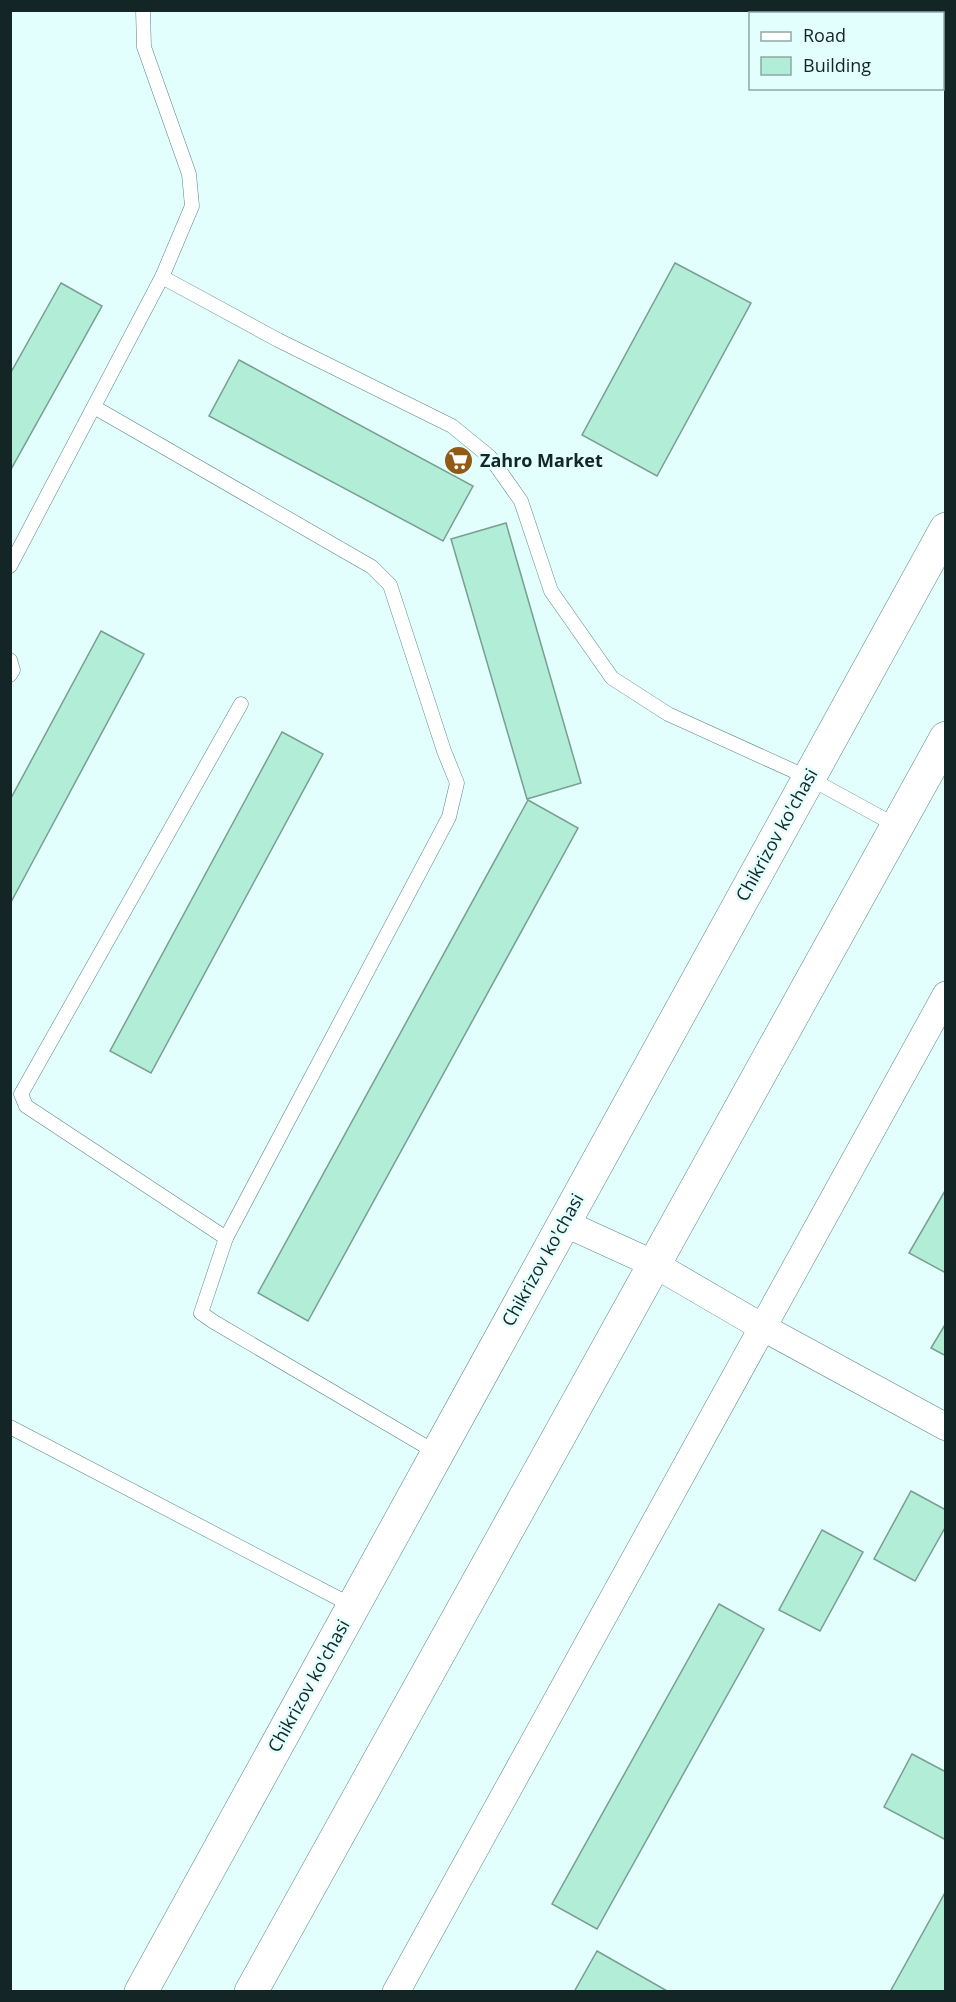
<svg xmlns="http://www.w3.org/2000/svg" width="956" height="2002" viewBox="0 0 956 2002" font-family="'Open Sans',sans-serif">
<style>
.building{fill:#b2eed7;stroke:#789f8f;stroke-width:1.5}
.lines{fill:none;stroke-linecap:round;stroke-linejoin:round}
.service-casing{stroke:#5b8686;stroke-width:15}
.minor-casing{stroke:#5b8686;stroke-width:28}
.secondary-casing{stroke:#5b8686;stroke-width:34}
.service{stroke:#fff;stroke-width:14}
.minor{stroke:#fff;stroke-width:27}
.secondary{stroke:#fff;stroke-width:33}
.labels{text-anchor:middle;stroke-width:5;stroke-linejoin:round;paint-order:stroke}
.poi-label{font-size:18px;font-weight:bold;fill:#132525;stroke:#e2fefd;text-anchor:start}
.street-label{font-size:18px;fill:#132525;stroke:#e2fefd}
</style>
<rect width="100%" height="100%" fill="#e2fefd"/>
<g class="building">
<path d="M675,263L751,303L657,476L582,435Z"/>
<path d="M61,283L102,306L10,471V374Z"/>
<path d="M239,360L473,486L443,541L209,416Z"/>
<path d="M506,523L581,783L527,799L451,539Z"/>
<path d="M101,631L144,654L10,904V800Z"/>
<path d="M282,732L323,754L151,1073L110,1051Z"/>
<path d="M528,800L578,828L308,1321L258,1293Z"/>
<path d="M946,1189V1273L909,1253Z"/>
<path d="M946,1323V1356L931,1348Z"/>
<path d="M911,1491L946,1510V1526L915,1581L874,1559Z"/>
<path d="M822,1530L863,1552L820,1631L779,1610Z"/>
<path d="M719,1604L764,1629L597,1929L552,1904Z"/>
<path d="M912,1754L946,1772V1840L884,1807Z"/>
<path d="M946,1891V1992H890Z"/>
<path d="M597,1951L669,1992H574Z"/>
</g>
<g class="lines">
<defs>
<g id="service">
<path d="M859,10L863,14"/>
<path d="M919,14L920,10"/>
<path d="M942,60L946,62"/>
<path d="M162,277L278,340L452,426L490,457L521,501L551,591L612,678L668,714L809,778L897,826"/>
<path d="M94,407L372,567L390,585L444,751L457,783L449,817L226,1238"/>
<path d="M10,566L162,277L192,206L189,174L144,47L143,10"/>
<path d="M10,660L13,670L10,675"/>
<path d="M241,704L21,1094L26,1106L226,1238L201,1313L214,1322L437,1453"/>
<path d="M10,1427L353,1606"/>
</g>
<g id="minor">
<path d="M564,1223L654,1264L762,1327L946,1427"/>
<path d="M396,1992L946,995"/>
</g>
<g id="secondary">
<path d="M141,1992L946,529"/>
<path d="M251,1992L946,738"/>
</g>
</defs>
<use href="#service" class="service-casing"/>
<use href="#minor" class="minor-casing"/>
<use href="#secondary" class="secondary-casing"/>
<use href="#service" class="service"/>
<use href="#minor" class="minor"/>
<use href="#secondary" class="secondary"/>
</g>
<defs>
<symbol id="supermarket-disc" viewBox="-11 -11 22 22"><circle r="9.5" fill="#925a14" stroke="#e2fefd"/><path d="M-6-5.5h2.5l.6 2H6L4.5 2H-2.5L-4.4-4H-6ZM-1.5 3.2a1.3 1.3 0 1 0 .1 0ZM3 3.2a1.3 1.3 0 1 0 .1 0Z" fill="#fff"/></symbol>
</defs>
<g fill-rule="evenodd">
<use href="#supermarket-disc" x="442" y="444" width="33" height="33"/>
</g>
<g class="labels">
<g class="poi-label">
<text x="480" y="467">Zahro Market</text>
</g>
<g class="street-label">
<text transform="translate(777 835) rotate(-61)" y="6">Chikrizov ko'chasi</text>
<text transform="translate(543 1260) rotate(-61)" y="6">Chikrizov ko'chasi</text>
<text transform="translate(309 1686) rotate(-61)" y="6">Chikrizov ko'chasi</text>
</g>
</g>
<rect width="956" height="2002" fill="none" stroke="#132525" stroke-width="24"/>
<rect x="749" y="12" width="195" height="78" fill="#e2fefd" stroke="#8fa7a7" stroke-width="1.5"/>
<rect x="761" y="32" width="30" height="9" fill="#ffffff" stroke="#8fa7a7" stroke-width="1.5"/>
<text x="803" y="42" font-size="18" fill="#132525">Road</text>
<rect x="761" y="57" width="30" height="18" fill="#b2eed7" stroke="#8fa7a7" stroke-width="1.5"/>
<text x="803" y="72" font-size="18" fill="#132525">Building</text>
</svg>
